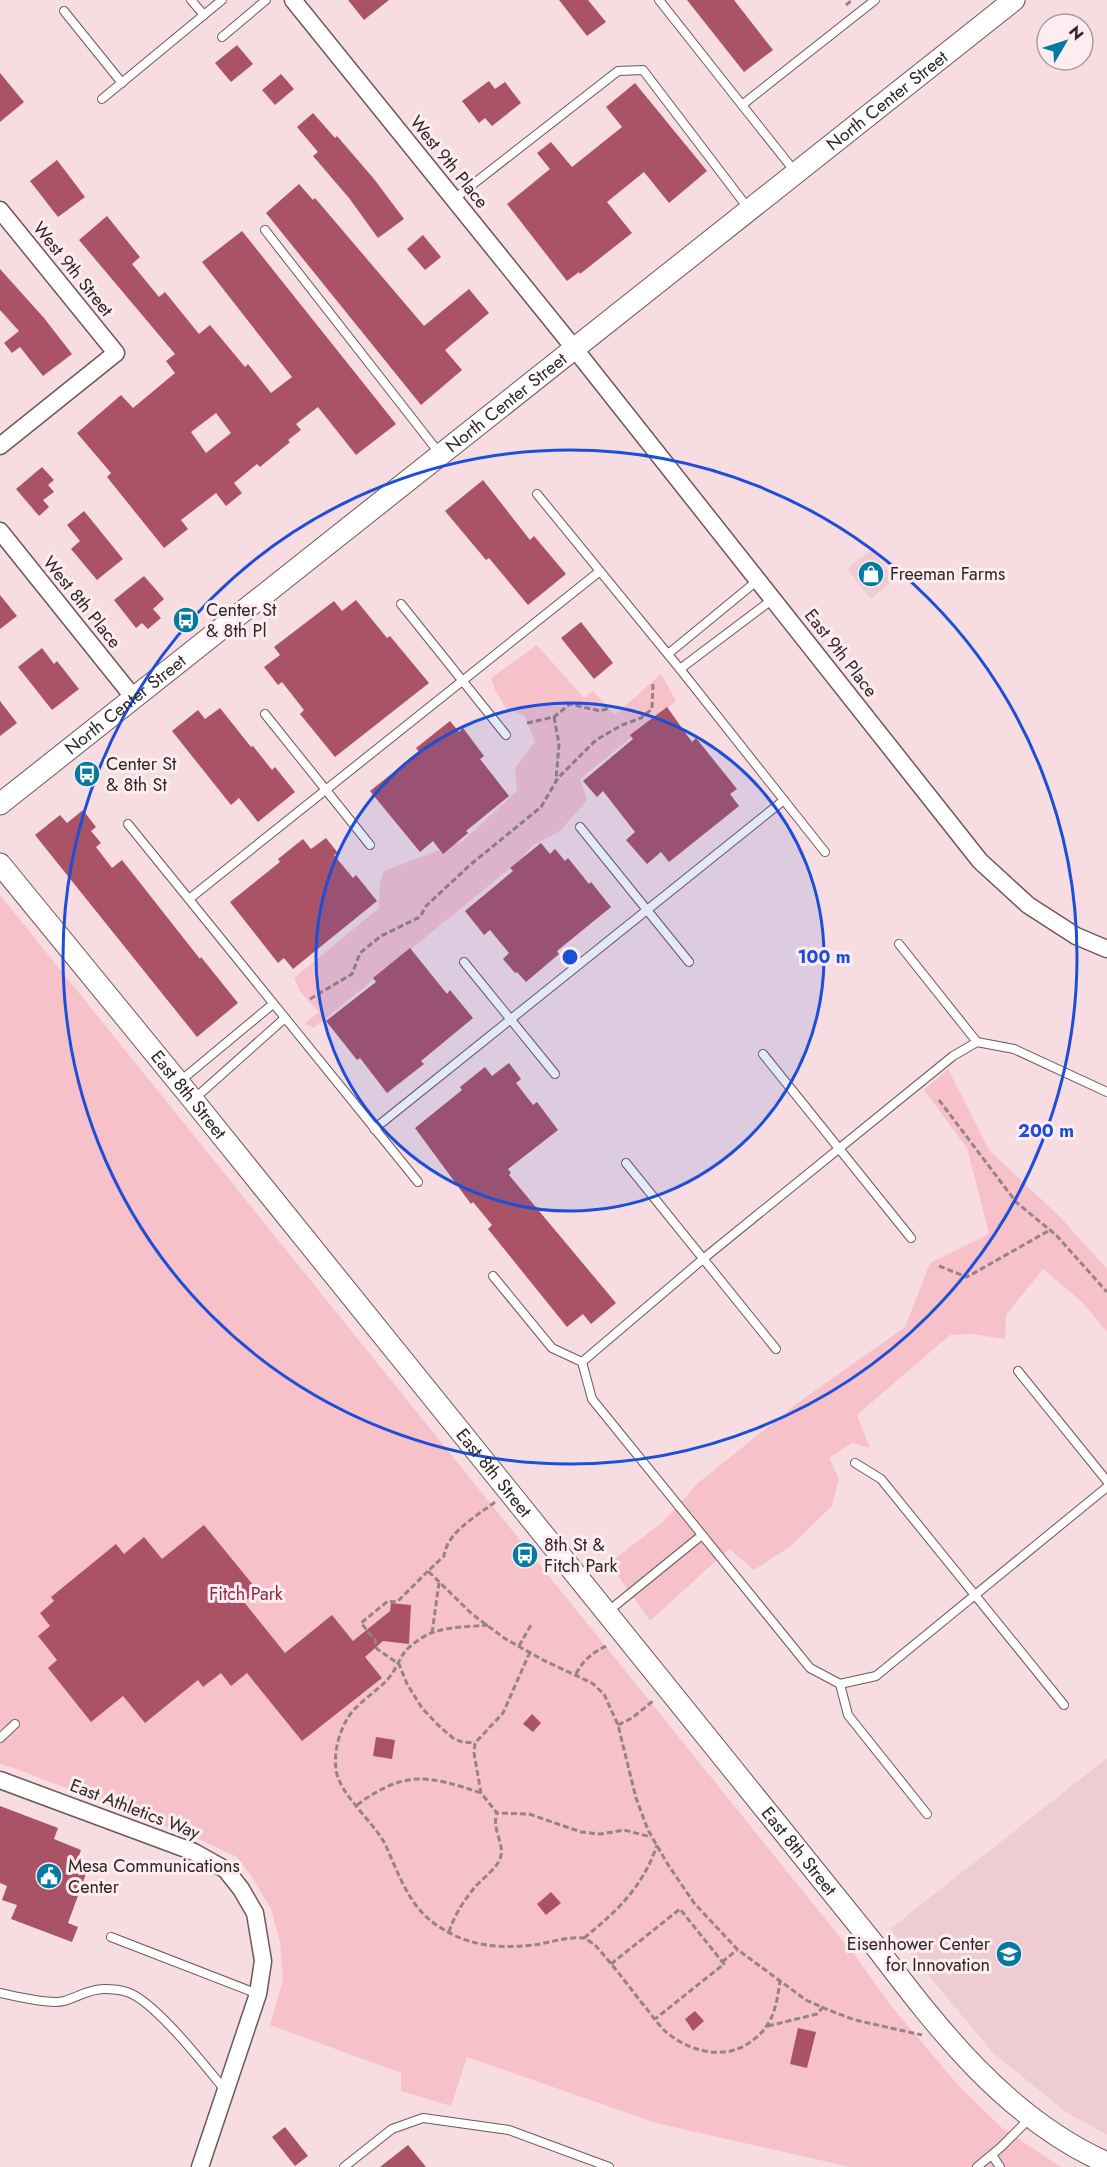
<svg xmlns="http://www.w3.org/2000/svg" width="1107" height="2167" viewBox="0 0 1107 2167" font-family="Jost,sans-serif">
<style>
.built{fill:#eeccd2}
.green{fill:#f7c1ca}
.building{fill:#aa5367;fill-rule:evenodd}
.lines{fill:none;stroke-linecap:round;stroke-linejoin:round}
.service-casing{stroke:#6d585b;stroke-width:10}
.minor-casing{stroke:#6d585b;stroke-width:19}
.tertiary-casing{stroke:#6d585b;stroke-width:23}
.path{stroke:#958386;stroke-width:3;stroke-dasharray:6 3;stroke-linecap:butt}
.service{stroke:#fff;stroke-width:8}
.minor{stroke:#fff;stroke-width:16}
.tertiary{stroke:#fff;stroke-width:21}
.ring{fill:none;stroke:#1d4ed8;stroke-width:3}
.labels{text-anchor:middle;stroke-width:6;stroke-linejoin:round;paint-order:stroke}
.street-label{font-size:18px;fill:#2e2526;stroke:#fdedf0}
.poi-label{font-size:18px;fill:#2e2526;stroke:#fdedf0;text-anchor:start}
.park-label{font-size:18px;fill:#912446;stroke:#fdedf0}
.centre{fill:#1d4ed8;stroke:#fdedf0;stroke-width:3}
.ring-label{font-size:18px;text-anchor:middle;font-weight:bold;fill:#1d4ed8;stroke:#fdedf0;stroke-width:6;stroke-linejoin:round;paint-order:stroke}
</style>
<rect width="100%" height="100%" fill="#f7dde1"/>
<g class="built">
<path d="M871,550L895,579L871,599L847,569Z"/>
<path d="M1107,1758V2135L1066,2112L993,2053L890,1929Z"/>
</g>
<g class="green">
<path d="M537,645L584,698L593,691L615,715L661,674L676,701L580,779L587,800L560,831L532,846L520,860L314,1028L304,1024L319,1012L301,993L294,978L379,908L380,884L384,871L463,841L517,791L515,768L535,742L525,716L506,708L495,690L491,678Z"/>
<path d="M0,895L856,1957L892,2007L958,2085L1002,2128L1061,2167H850L656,2123L467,2057L451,2106L401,2091V2073L270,2025L283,1980L280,1942L271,1909L252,1877L237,1857L201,1840L14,1768L0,1764Z"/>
<path d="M948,1069L989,1150L1059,1216L1107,1269V1332L1082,1302L1043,1269L1006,1315L1005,1339L972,1334L950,1335L857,1415L870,1448L852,1443L829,1458L839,1478L832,1506L791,1546L754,1570L729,1549L650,1621L609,1563L663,1522L698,1483L799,1402L905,1327L930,1263L989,1234L967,1148L924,1090Z"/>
</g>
<g class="building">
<path d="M348,0H389L364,20Z"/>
<path d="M559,0H588L606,22L587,36Z"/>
<path d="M687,0H734L773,50L744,72Z"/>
<path d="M237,45L253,64L231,82L215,63Z"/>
<path d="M0,73L24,102L0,122Z"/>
<path d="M281,74L294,89L275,105L262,90Z"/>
<path d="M489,81L495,89L505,82L521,103L492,126L485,118L479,123L462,101Z"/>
<path d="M635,83L707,171L669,203L644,172L607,202L632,233L580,274L579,272L567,281L507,204L550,169L537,153L551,142L572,167L622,127L606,107Z"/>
<path d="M313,113L335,138L337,136L374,179L404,219L378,238L349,198L313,156L318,152L297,127Z"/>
<path d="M57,160L85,197L58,217L30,181Z"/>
<path d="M299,184L313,200L315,198L424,326L469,289L489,313L445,350L462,370L421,405L266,213Z"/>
<path d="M107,216L140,257L132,264L159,297L165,292L199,334L210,325L245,367L248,364L271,393L292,377L202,262L242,231L396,424L356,455L318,407L296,424L301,430L288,440L290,442L260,467L257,464L234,483L242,493L226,506L216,493L181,520L188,529L164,548L107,477L111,473L77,433L121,395L133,408L175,373L166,361L175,354L79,240ZM216,413L231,433L206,453L191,432Z"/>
<path d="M423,235L441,257L425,270L407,249Z"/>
<path d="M0,269L44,318L72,354L43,376L20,347L12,353L4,343L19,331L0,310Z"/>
<path d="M42,467L54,480L48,485L54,492L43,500L49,507L39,516L16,489Z"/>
<path d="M483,480L530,540L534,536L566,574L528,605L489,558L486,560L445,511Z"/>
<path d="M84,511L123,559L97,580L71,549L80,541L67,525Z"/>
<path d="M144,576L164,599L153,609L161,618L148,629L142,623L136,628L114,600Z"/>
<path d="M0,595L17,616L0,629Z"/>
<path d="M356,600L387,638L390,636L429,683L335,757L300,714L304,710L282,682L278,685L264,667L280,655L274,647L334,601L342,611Z"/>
<path d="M581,622L613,663L594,679L561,638Z"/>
<path d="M42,648L54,664L57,661L79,689L52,710L18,667Z"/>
<path d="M0,701L17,723L0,736Z"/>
<path d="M667,707L692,742L696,738L737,789L730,794L739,806L669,862L661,852L647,864L626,840L635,832L603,791L597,797L583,781L633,739L630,735Z"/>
<path d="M220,708L251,747L253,746L272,770L275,767L295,792L258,822L239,798L231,805L172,731L198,710L205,719Z"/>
<path d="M450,721L459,732L463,728L484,756L480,759L509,796L466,831L468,833L443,854L433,841L420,852L370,791L419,752L416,748Z"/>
<path d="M83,810L96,827L91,831L101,843L96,847L112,868L122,860L200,959L201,957L238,1003L197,1037L35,835L60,815L67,823Z"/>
<path d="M326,838L338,853L334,855L353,878L356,875L377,901L293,969L284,958L278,963L230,902L280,862L278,859L303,839L311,849Z"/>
<path d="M541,843L550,854L555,849L565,861L568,858L589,884L591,882L611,907L557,951L559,954L526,982L517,972L515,973L503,959L509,953L490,930L484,935L465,911L513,871L510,868Z"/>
<path d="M410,948L447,994L450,990L473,1018L421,1061L424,1064L387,1093L360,1058L357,1060L326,1021L376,982L373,978Z"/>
<path d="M509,1063L521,1079L516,1083L533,1105L537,1102L558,1130L508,1169L511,1173L509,1175L616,1303L591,1324L583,1314L567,1327L488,1229L492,1225L473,1202L471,1204L415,1128L462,1090L460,1087L485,1067L492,1076Z"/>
<path d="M204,1525L258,1591L244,1602L285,1653L332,1615L353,1641L390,1611L391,1603L411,1605L409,1644L383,1641L365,1657L382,1678L302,1741L247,1673L231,1686L221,1673L203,1687L198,1680L145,1723L123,1696L91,1722L48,1668L57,1660L38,1636L50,1626L40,1613L54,1601L51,1597L116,1544L124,1554L144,1537L162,1559Z"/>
<path d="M532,1714L541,1723L533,1732L523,1724Z"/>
<path d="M376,1737L395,1740L392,1759L373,1756Z"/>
<path d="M0,1806L58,1828L54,1839L81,1850L75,1867L87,1871L68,1923L78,1927L72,1942L11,1919L17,1905L2,1900L7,1886L0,1883Z"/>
<path d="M551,1892L561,1903L546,1915L537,1904Z"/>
<path d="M695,2011L704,2021L693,2031L685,2019Z"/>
<path d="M798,2028L816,2032L807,2068L790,2064Z"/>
<path d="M285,2127L308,2156L295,2166L272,2137Z"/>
<path d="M408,2145L426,2167H380Z"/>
</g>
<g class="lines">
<defs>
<g id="service">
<path d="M191,0L204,15"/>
<path d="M659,0L742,105L875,0"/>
<path d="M64,11L122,83"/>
<path d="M222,37L266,0"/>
<path d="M102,99L222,0"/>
<path d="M742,105L796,173"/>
<path d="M454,199L618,71L643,70L748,208"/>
<path d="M265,230L440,454"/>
<path d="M537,494L680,669L825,852"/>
<path d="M401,604L506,735"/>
<path d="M668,654L758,580"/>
<path d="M680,669L773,599"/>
<path d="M265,714L370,845"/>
<path d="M128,824L418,1182"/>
<path d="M580,827L689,962"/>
<path d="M189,899L600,571"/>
<path d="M899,944L977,1042"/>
<path d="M464,962L555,1074"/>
<path d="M763,1054L911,1238"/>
<path d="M179,1082L273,1004"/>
<path d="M194,1099L285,1018"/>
<path d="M374,1129L784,800"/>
<path d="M626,1163L776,1349"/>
<path d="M493,1276L552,1348L582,1362L592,1399L810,1668L840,1684L848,1715L927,1814"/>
<path d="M582,1362L703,1259L953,1056L977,1042L1014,1049L1107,1092"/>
<path d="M1018,1371L1107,1481"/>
<path d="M855,1463L881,1479L1064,1705"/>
<path d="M606,1613L702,1535"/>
<path d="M840,1684L876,1676L1107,1487"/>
<path d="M0,1738L15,1724"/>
<path d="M111,1937L258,1994"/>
<path d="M0,1993C15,1996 50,2005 64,2001C78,1997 89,1989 104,1989C111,1989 121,1990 127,1992C155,2001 205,2066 225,2090"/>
<path d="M992,2155L1000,2167"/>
<path d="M344,2167L392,2129L423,2118L509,2130L609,2167"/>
<path d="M977,2167L1001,2147L1031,2117"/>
</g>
<g id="minor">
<path d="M293,0L574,348L980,861L1028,905L1076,936L1107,949"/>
<path d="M0,210L116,353L0,446"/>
<path d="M0,531L134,698"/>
<path d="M0,1780L194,1852L226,1870L241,1889L255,1913L263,1961L258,1994L200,2167"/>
</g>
<g id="tertiary">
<path id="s1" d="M0,804L1014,0"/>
<path id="s2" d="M0,864L193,1100L873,1943C938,2029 1006,2118 1107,2163"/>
</g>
</defs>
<use href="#service" class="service-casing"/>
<use href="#minor" class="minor-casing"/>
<use href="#tertiary" class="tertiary-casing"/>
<g class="path">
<path d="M846,5L852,0"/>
<path d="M554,717L559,744L556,780"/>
<path d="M527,723L554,717L570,704L600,711L609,708"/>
<path d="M310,999L352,974L360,953L381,936L420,917L426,906L470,865L541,807L558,778L596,740L622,725L641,718L652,709L653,681"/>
<path d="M939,1100L1016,1202L1056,1235L1107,1292"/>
<path d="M939,1266L967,1277L1050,1230"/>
<path d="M495,1502C477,1516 447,1532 444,1556L428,1571L472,1614L504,1638L543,1660L592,1683L604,1694L618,1725L636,1798L648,1830L667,1863L694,1903L738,1950L806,2000L826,2009L855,2020L922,2035"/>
<path d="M428,1571L397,1602L388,1601L361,1623L375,1640L377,1649L399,1664L407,1684L422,1708L439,1726L453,1738L462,1742L475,1743"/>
<path d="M488,1625C469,1627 447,1626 429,1634C422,1637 409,1646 404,1653C398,1661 395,1672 387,1680C376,1692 353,1706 346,1721C338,1736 334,1753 336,1769C338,1793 373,1821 385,1844C398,1872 408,1905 435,1924C466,1946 497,1949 534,1945C548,1943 570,1936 583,1938C587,1939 592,1943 595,1945C611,1963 626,1982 641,2002C649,2011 656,2022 664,2030C684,2049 719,2060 744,2046C772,2030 776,2010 780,1981"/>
<path d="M432,1633L439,1583"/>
<path d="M519,1646L531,1625"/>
<path d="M530,1652L503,1713L475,1743L474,1753L481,1793L497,1813L529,1814L581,1832L601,1834L624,1830L651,1837"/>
<path d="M576,1674C584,1659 594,1651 609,1645"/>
<path d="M618,1725L632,1718L653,1701"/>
<path d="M357,1805C404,1770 428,1775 481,1793"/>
<path d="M449,1932C454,1916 464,1900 475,1887C482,1879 496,1869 500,1859C506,1845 491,1830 497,1813"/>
<path d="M584,1938C617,1911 643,1887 657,1845"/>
<path d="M722,1962L737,1950"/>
<path d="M611,1964L680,1909L724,1964L655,2019"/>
<path d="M768,2026L817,2014L823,2007"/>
</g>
<use href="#service" class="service"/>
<use href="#minor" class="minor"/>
<use href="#tertiary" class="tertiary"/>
</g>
<circle cx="570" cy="957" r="254" fill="#1d4ed8" fill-opacity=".12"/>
<g class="ring">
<circle cx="570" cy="957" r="254"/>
<circle cx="570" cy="957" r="507"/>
</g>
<defs>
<symbol id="shop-disc" viewBox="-11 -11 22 22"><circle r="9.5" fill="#037aa2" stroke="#fdedf0"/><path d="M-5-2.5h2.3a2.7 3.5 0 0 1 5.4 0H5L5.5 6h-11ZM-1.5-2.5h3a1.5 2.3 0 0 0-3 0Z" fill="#fff"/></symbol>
<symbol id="bus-disc" viewBox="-11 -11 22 22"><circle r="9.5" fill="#037aa2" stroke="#fdedf0"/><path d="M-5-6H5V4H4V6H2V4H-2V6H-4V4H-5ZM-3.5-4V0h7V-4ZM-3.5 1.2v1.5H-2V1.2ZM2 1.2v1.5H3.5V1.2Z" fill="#fff"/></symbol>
<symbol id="civic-disc" viewBox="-11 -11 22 22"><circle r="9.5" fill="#037aa2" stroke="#fdedf0"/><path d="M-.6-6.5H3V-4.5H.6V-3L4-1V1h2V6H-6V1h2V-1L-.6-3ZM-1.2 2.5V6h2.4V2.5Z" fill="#fff"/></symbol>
<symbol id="school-disc" viewBox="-11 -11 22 22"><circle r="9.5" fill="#037aa2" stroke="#fdedf0"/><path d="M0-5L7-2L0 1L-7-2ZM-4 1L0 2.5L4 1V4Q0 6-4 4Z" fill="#fff"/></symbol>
</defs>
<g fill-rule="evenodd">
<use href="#shop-disc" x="856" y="559" width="30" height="30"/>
<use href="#bus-disc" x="171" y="605" width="30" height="30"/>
<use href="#bus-disc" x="72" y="759" width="30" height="30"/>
<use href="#bus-disc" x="510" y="1540" width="30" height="30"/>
<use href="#civic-disc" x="34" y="1861" width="30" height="30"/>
<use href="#school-disc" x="994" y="1939" width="30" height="30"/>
</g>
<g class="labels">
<g class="street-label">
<text dy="6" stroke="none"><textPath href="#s1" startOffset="1132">North Center Street</textPath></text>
<text transform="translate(449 162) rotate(51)" y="6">West 9th Place</text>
<text transform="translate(73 269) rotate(51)" y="6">West 9th Street</text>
<text dy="6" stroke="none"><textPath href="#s1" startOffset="646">North Center Street</textPath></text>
<text transform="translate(82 602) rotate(51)" y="6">West 8th Place</text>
<text transform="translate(841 653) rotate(52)" y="6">East 9th Place</text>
<text dy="6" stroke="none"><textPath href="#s1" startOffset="160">North Center Street</textPath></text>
<text dy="6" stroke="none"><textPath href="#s2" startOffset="298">East 8th Street</textPath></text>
<text dy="6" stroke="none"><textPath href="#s2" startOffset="784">East 8th Street</textPath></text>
<text transform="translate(135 1809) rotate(21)" y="6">East Athletics Way</text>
<text dy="6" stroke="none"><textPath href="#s2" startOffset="1270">East 8th Street</textPath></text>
</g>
<g class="poi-label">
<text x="890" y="580">Freeman Farms</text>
<text x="206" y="616">Center St<tspan x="206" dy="21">&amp; 8th Pl</tspan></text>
<text x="106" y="770">Center St<tspan x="106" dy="21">&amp; 8th St</tspan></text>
<text x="544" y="1551">8th St &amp;<tspan x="544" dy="21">Fitch Park</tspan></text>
<text x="68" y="1872">Mesa Communications<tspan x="68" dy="21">Center</tspan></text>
<text x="990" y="1950" text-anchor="end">Eisenhower Center<tspan x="990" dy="21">for Innovation</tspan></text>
</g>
<g class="park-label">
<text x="246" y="1600">Fitch Park</text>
</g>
</g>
<circle cx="570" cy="957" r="9" class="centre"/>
<g class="ring-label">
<text x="824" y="963">100 m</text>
<text x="1046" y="1137">200 m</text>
</g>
<g transform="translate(1065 42) rotate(51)"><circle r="28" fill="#fdedf0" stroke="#aa9d9f" stroke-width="1.5"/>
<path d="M0-4.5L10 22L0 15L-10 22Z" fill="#037aa2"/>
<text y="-9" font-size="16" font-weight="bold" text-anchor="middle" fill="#2e2526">N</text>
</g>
</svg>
